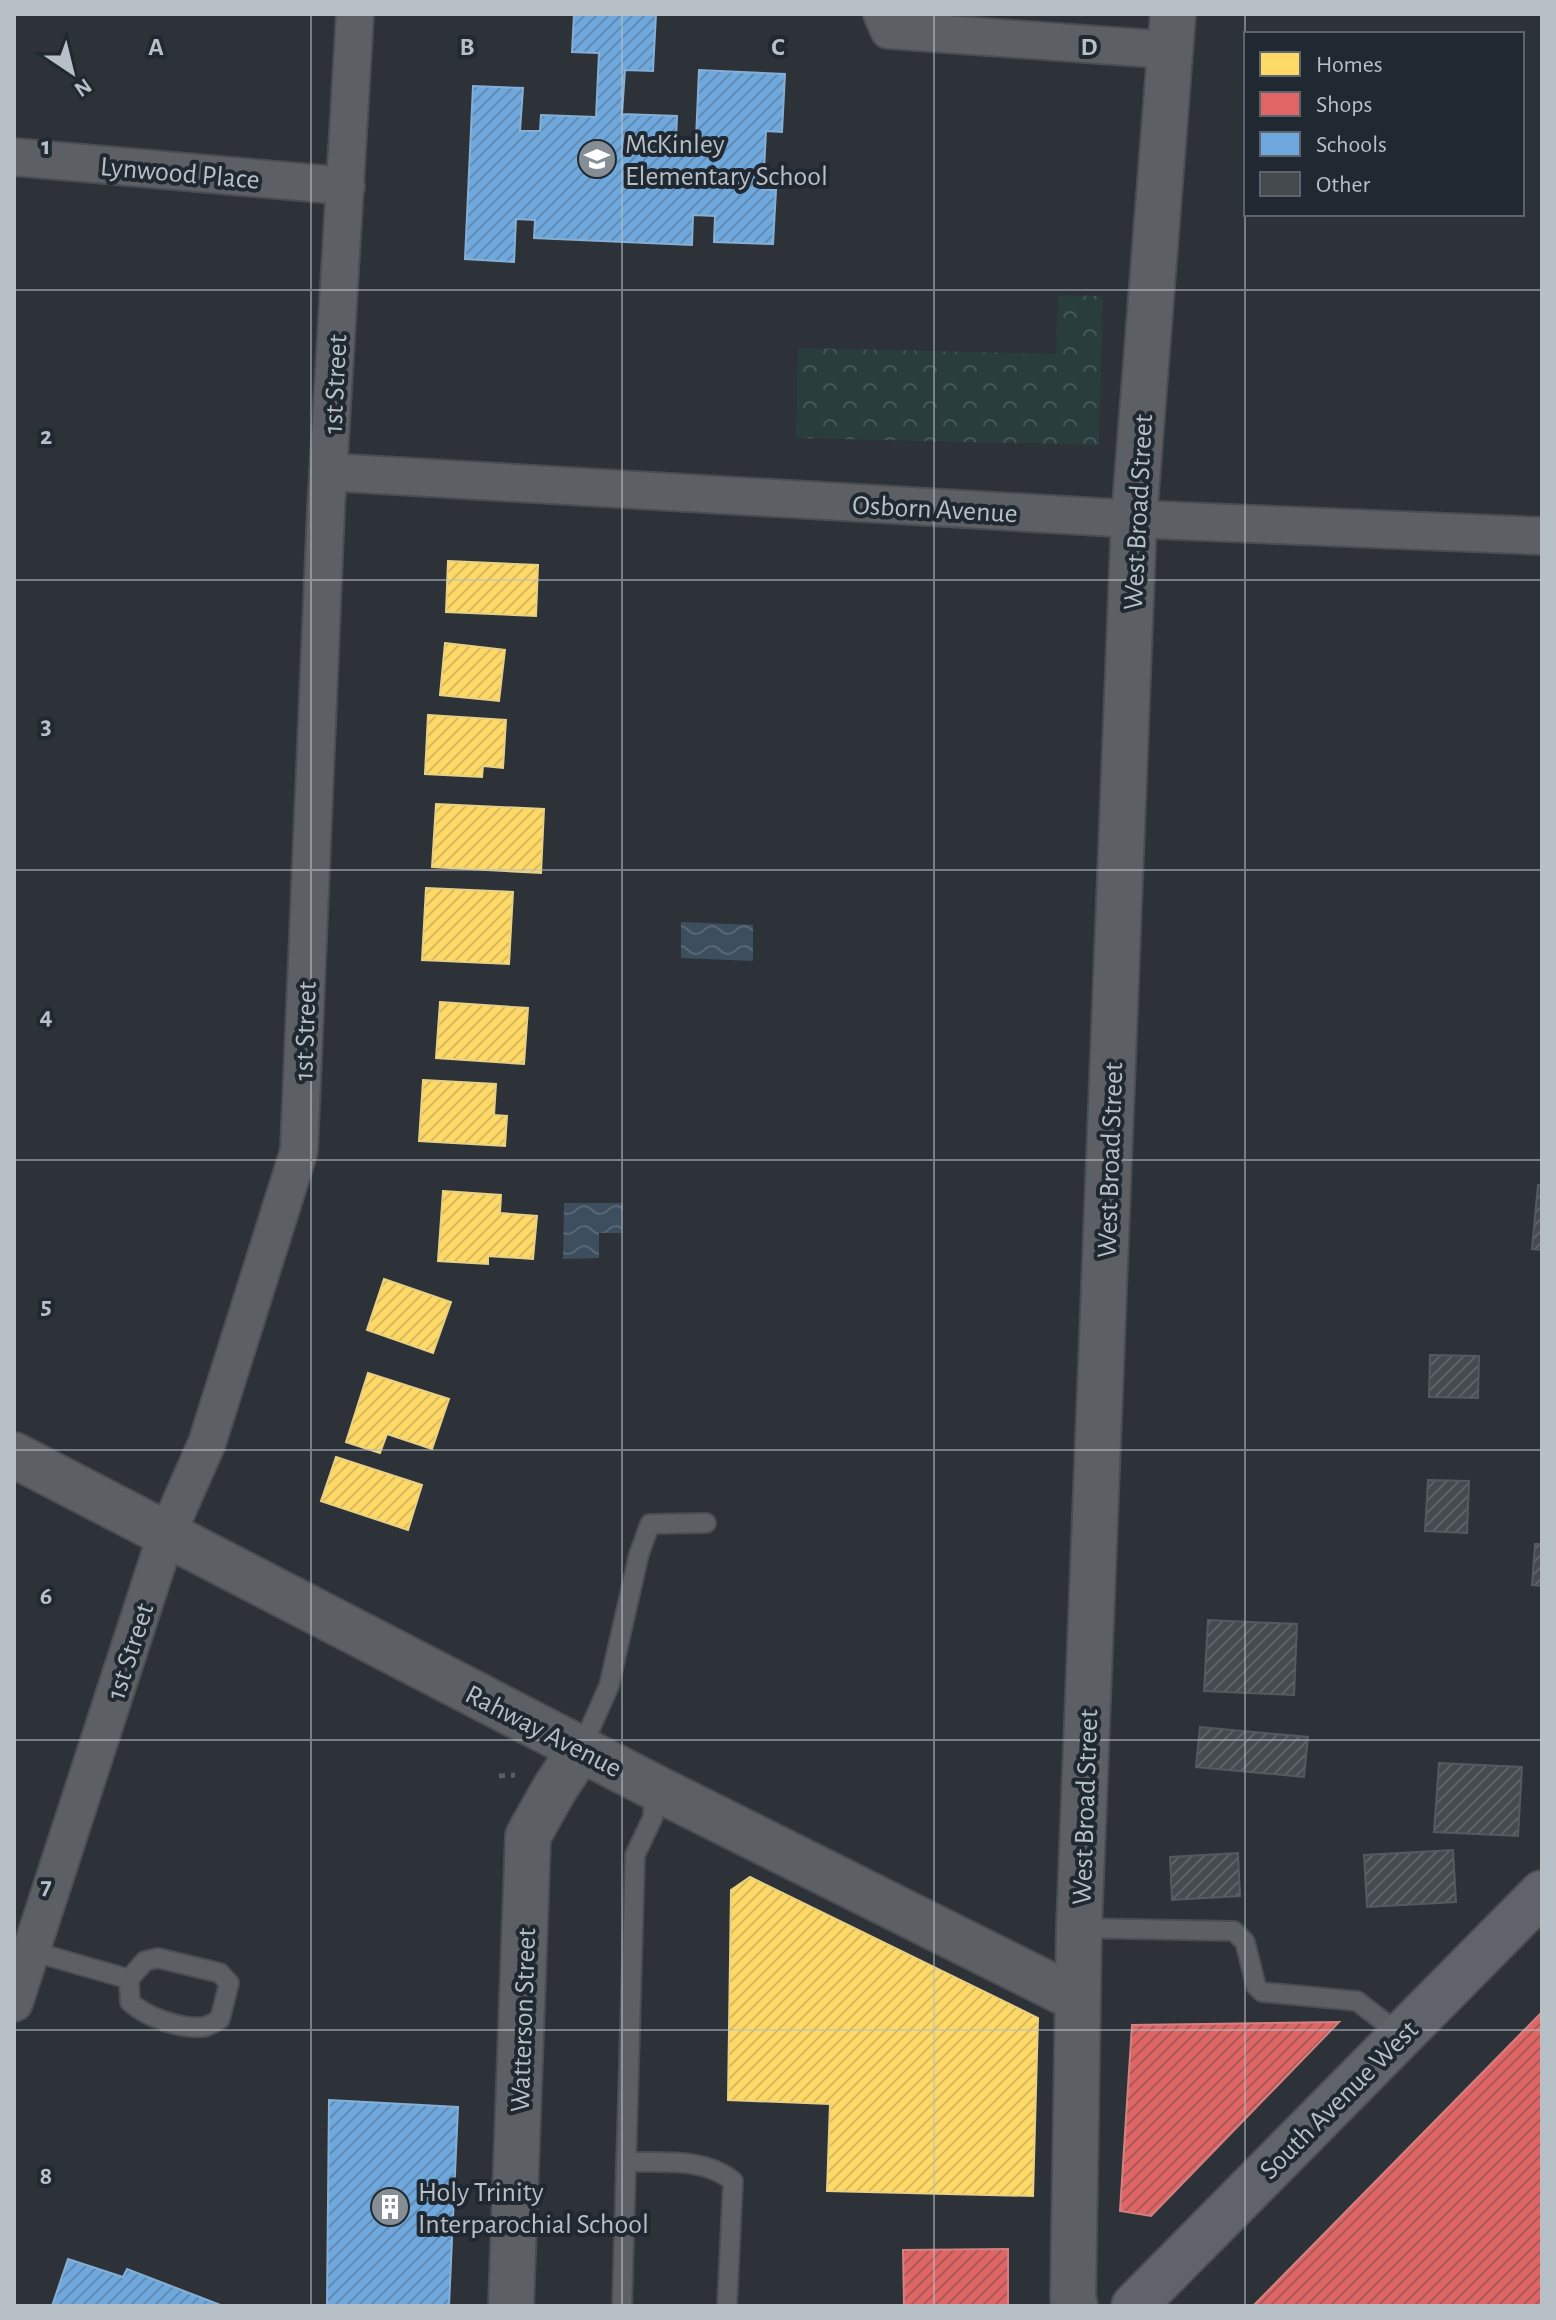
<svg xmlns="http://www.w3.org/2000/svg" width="1556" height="2320" viewBox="0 0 1556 2320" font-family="'Alegreya Sans',sans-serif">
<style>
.park{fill:url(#park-crowns)}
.water{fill:url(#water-waves)}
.homes{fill:url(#homes-hatch);stroke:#e9d183;stroke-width:2}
.shops{fill:url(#shops-hatch);stroke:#d48183;stroke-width:2}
.schools{fill:url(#schools-hatch);stroke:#85afd6;stroke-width:2}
.building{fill:url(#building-hatch);stroke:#545a5f;stroke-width:2}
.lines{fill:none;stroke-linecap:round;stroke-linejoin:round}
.service-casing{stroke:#4a4e52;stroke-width:22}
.minor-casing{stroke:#4a4e52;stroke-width:40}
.tertiary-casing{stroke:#4a4e52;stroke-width:48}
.secondary-casing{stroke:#4a4e52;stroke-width:48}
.path{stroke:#5a5f62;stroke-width:5;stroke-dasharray:6 6;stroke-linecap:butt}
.service{stroke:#5c6065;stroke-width:18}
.minor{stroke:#5c6065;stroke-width:36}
.tertiary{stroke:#5c6065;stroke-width:44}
.secondary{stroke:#60646a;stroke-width:44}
.grid{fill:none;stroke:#b7bfc7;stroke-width:2;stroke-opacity:0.55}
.labels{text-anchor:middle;stroke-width:8;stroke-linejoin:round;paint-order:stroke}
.poi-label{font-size:28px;fill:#b7bfc7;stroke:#202931;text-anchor:start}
.street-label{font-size:28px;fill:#b7bfc7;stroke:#202931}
.grid-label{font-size:26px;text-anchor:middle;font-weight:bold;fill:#b7bfc7;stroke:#202931;stroke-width:8;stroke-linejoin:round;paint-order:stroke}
</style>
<defs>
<pattern id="park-crowns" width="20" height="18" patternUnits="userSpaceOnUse" patternTransform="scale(2)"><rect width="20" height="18" fill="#2a3d3d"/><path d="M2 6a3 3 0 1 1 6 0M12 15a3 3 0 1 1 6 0" fill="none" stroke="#475758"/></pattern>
<pattern id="water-waves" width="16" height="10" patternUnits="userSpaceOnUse" patternTransform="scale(2)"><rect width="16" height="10" fill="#3d4e5f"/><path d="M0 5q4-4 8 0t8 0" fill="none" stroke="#576674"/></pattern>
<pattern id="homes-hatch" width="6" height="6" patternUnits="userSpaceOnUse" patternTransform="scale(2)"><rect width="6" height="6" fill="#ffd966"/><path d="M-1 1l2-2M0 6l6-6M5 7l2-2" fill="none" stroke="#d7b95e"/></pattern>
<pattern id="shops-hatch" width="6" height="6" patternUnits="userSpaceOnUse" patternTransform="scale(2)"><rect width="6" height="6" fill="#e06666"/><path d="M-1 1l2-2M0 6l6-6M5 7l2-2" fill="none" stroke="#ad5859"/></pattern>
<pattern id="schools-hatch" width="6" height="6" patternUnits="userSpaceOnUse" patternTransform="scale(2)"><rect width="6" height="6" fill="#6fa8dc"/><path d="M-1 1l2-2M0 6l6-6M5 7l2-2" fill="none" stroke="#618cb4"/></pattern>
<pattern id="building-hatch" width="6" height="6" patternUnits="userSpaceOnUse" patternTransform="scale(2)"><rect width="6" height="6" fill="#454a4f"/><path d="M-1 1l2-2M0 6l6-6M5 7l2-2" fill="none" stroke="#5e6267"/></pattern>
</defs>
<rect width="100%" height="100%" fill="#2c3237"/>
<path class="park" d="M1058,295L1103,296L1099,445L796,438L798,348L1056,354Z"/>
<g class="water">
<path d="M681,922L753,925V961L681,958Z"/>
<path d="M564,1203H623L622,1233H599V1258L563,1259Z"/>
</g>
<g class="homes">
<path d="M448,561L538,565L536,616L446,612Z"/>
<path d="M445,643L505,650L499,701L440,695Z"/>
<path d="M428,715L506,720L503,768L483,766L482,777L425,774Z"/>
<path d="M436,804L544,809L541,873L432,867Z"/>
<path d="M426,888L513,892L509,964L422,960Z"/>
<path d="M440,1002L528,1008L524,1064L436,1058Z"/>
<path d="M423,1080L496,1084L494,1115L507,1116L505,1146L419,1141Z"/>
<path d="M443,1191L501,1195L500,1213L537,1216L533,1259L488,1256V1264L438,1261Z"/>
<path d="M384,1279L451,1302L433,1353L367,1330Z"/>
<path d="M368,1373L449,1399L432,1449L387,1434L380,1453L346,1442Z"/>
<path d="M336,1457L422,1485L408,1530L321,1501Z"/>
<path d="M750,1877L1038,2018L1033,2196L827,2191L830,2104L728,2100L731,1890Z"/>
</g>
<g class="shops">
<path d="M1542,2012V2306H1253Z"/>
<path d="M1339,2022L1151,2216L1120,2211L1132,2025Z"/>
<path d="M1008,2249V2306H904L903,2250Z"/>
</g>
<g class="schools">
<path d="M574,14H656L653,71L625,70L622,114L677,116L676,138L696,139L699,70L785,74L782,132L766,131L763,190H776L773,244L714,242L715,216L693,215L692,245L534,238L535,220L516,219L514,262L465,259L473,86L523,88L520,131H540L541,115L596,117L599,53L572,52Z"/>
<path d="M329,2100L458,2107L449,2306H327Z"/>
<path d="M68,2259L123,2277L127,2269L223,2306H52Z"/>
</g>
<g class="building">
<path d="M1538,1185H1542V1250L1532,1249Z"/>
<path d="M1430,1355L1479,1356L1478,1398L1429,1397Z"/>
<path d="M1428,1480L1469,1481L1467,1533L1425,1531Z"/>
<path d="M1535,1544H1542V1586L1532,1585Z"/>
<path d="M1208,1620L1297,1624L1294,1695L1204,1691Z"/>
<path d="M1200,1727L1308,1737L1304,1777L1196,1767Z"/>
<path d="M1439,1763L1522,1767L1518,1836L1434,1832Z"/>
<path d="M1453,1850L1456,1902L1367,1907L1364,1855Z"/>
<path d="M1238,1853L1240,1896L1172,1900L1170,1857Z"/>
</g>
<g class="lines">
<defs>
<g id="service">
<path d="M581,1749L609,1686L639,1554L650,1524L706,1523"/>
<path d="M1079,1928L1234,1931L1245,1942L1256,1986L1262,1992L1357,2001L1401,2035"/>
<path d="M31,1951L129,1979L145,1961L158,1958L220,1973L229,1983L220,2019C215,2022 208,2027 202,2027C180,2029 146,2017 130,2002L129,1979"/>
<path d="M626,2162C662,2163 704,2157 733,2181L727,2306"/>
<path d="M622,2306L635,1855L653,1817L654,1787"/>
</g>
<g id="minor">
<path d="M882,14L889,30L1170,50"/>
<path d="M14,157L346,186"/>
<path d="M328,472L1134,519L1542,536"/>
<path d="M14,2003L166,1536L207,1443L299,1151L326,508L355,14"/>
</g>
<g id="tertiary">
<path d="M14,1455L654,1787L1077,1999"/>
<path d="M511,2306L528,1836L555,1788L581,1749"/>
<path d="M1075,2306L1073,2299L1079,1928L1134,519L1173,14"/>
</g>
<path id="secondary" d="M1134,2306L1542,1893"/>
</defs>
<use href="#service" class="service-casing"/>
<use href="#minor" class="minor-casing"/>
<use href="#tertiary" class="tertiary-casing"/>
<use href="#secondary" class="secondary-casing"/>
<path class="path" d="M499,1776L515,1775"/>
<use href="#service" class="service"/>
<use href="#minor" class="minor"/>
<use href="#tertiary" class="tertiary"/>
<use href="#secondary" class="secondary"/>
</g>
<path class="grid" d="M311,14V2306M622,14V2306M934,14V2306M1245,14V2306M14,290H1542M14,580H1542M14,870H1542M14,1160H1542M14,1450H1542M14,1740H1542M14,2030H1542"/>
<defs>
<symbol id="school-disc" viewBox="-11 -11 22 22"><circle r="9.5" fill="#868e95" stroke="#202931"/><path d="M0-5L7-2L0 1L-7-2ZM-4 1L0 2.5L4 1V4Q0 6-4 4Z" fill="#fff"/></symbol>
<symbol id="building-disc" viewBox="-11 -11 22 22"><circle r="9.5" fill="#868e95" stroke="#202931"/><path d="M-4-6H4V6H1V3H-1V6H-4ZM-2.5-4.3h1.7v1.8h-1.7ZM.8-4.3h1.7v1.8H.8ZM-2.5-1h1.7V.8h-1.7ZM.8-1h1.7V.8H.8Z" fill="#fff"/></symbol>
</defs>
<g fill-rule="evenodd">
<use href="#school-disc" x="575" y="137" width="44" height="44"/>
<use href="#building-disc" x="368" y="2185" width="44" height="44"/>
</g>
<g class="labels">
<g class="poi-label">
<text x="625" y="153">McKinley<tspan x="625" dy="32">Elementary School</tspan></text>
<text x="418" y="2201">Holy Trinity<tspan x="418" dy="32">Interparochial School</tspan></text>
</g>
<g class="street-label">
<text transform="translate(180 172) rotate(5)" y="10">Lynwood Place</text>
<text transform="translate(334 384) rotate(-87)" y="10">1st Street</text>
<text transform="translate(935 508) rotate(3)" y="10">Osborn Avenue</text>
<text transform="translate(1137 512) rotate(-87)" y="10">West Broad Street</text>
<text transform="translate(304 1031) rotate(-88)" y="10">1st Street</text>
<text transform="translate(1109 1160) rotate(-88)" y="10">West Broad Street</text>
<text transform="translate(129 1651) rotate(-72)" y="10">1st Street</text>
<text transform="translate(544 1730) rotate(27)" y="10">Rahway Avenue</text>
<text transform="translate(1084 1807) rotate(-88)" y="10">West Broad Street</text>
<text transform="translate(522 2020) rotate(-88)" y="10">Watterson Street</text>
<text transform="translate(1338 2099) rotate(-45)" y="10">South Avenue West</text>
</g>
</g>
<g class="grid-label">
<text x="156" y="55">A</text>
<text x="467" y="55">B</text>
<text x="778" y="55">C</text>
<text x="1089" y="55">D</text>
<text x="46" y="154">1</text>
<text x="46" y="444">2</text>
<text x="46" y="734">3</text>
<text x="46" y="1024">4</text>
<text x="46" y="1314">5</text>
<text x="46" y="1604">6</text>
<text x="46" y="1894">7</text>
<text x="46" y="2184">8</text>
</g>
<rect width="1556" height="2320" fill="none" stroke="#b7bfc7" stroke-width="32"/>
<rect x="1244" y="32" width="280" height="184" fill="#202931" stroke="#5c656d" stroke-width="2"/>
<rect x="1260" y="52" width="40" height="24" fill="#ffd966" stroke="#5c656d" stroke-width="2"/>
<text x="1316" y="72" font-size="24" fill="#b7bfc7">Homes</text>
<rect x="1260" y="92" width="40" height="24" fill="#e06666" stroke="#5c656d" stroke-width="2"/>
<text x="1316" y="112" font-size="24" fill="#b7bfc7">Shops</text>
<rect x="1260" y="132" width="40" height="24" fill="#6fa8dc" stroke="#5c656d" stroke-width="2"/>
<text x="1316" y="152" font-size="24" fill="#b7bfc7">Schools</text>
<rect x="1260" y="172" width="40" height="24" fill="#454a4f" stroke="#5c656d" stroke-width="2"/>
<text x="1316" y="192" font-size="24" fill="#b7bfc7">Other</text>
<g transform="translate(72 72) rotate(145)" stroke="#202931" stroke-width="6" paint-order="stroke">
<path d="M0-6L14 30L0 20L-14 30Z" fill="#b7bfc7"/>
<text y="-12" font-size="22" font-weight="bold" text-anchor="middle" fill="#b7bfc7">N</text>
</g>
</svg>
